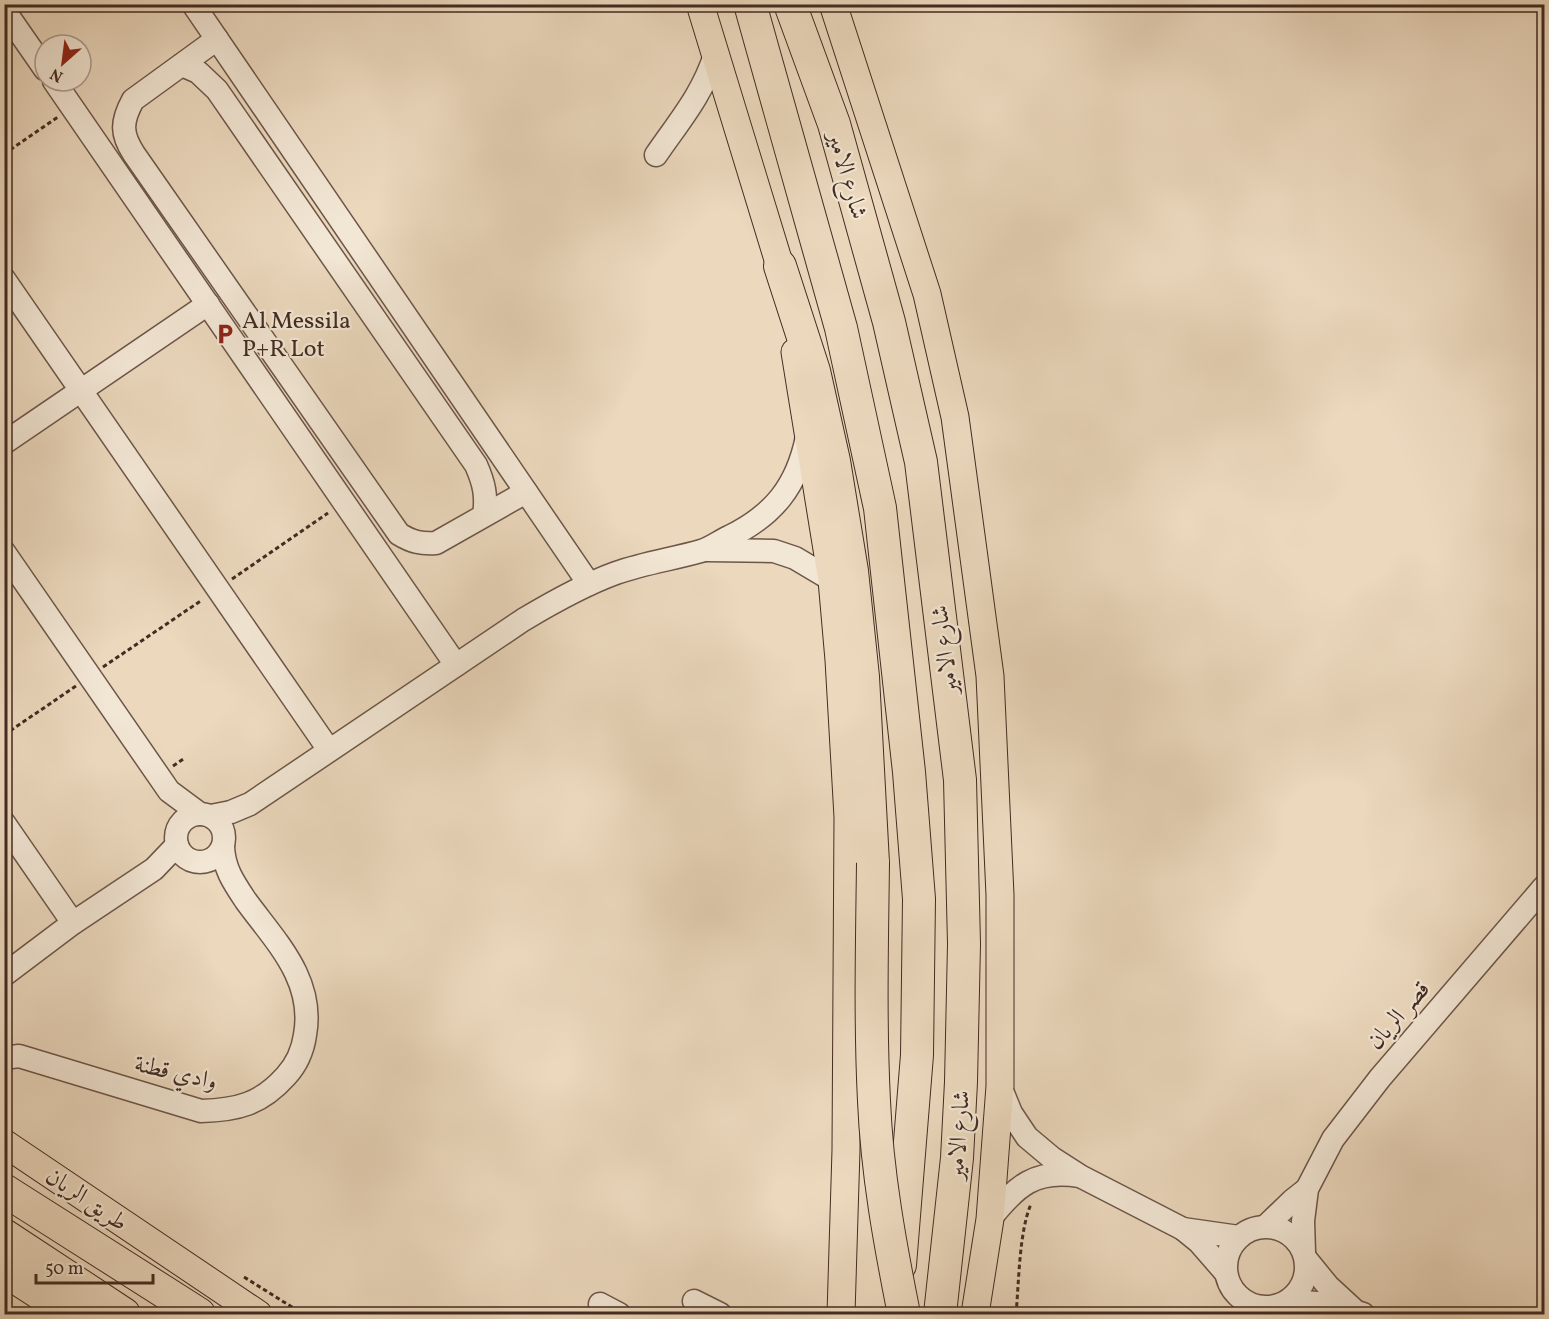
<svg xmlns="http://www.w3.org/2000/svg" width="1549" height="1319" viewBox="0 0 1549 1319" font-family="Vollkorn,Amiri,serif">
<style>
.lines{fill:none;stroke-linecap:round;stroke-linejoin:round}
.minor-casing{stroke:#6d5649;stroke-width:25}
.major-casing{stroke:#432b22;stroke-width:29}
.highway-casing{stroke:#432b22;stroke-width:34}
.path{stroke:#432b22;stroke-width:3;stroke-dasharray:4.5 3;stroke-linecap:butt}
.minor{stroke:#f2e6d4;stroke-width:22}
.major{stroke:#ebd8bd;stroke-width:27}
.highway{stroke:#ebd8bd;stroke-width:32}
.highway-bridge-casing{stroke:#432b22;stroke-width:34;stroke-linecap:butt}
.highway-bridge{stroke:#ebd8bd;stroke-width:32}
.labels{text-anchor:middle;stroke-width:4.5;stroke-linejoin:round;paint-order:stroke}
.street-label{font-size:24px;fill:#432b22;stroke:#f2e6d4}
.poi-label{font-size:24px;fill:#432b22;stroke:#f2e6d4;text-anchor:start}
</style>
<rect width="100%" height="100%" fill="#ebd8bd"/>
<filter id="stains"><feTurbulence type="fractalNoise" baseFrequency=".00333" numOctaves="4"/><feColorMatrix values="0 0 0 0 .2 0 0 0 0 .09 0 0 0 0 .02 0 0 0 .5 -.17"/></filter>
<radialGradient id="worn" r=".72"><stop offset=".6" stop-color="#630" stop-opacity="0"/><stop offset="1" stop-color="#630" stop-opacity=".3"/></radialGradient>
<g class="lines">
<defs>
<g id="minor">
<path d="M193,4L589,584"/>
<path d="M4,10L45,69"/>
<path d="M217,39L133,100C121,122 121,134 134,154L399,534C412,542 421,544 436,543L526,492"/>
<path d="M182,65L198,72L217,90L476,465C484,483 487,496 484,515"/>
<path d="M54,81L456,665"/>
<path d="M656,155C680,120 702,95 715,55"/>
<path d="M4,279L329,750"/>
<path d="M4,443L208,304"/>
<path d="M707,550L774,551L795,558L832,580"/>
<path d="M4,552L169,791L200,814"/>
<circle cx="200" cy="838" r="24"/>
<path d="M211,816L231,812L250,804L523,620C553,602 583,585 616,573C644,563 673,559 701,551C711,548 720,541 729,537C774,515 797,486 807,437"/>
<path d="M4,823L73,923"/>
<path d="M4,975L73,923L154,869L177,845"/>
<path d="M4,1058L19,1056L201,1111C238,1110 261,1104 286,1076C297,1064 303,1049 305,1035C315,980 276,942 246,901C234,883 224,869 223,847"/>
<path d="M1000,1086L1011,1113L1027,1137L1052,1158L1080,1176L1183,1229L1199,1242L1226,1273"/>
<path d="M990,1219C1016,1186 1035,1169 1079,1176"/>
<path d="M1266,1226L1293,1200L1307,1189"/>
<circle cx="1266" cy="1267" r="40"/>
<path d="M1183,1229L1239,1237"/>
<path d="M1304,1252L1303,1221L1307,1189L1333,1139L1380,1078L1544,887"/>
<path d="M1306,1259L1328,1286L1353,1309"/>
<path d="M694,1301L720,1314"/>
<path d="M1289,1301L1331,1304L1363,1314"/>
<path d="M600,1304L619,1314"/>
</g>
<g id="major">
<path d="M700,4L780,266L784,285"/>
<path d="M833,4L927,294L955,417L990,676L1000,895V1086L990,1219L975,1314"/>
<path d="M795,352L832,580L839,660L848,817L846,1150L841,1314"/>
<path d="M4,1143L258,1314"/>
</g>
<g id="highway">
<path d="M750,4L841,328L880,508L909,772L919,899L917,1055L900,1265"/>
<path d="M790,4L834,124L889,322L921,462L960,780L964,944L961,1082L957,1158L940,1314"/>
<path d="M780,266L814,371L834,461L852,571L863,677L873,863"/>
<path d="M4,1190L199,1314"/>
<path d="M4,1235L124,1314"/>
<path d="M4,1270L72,1314"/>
</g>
</defs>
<use href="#minor" class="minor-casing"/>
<use href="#major" class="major-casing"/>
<use href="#highway" class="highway-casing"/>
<g class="path">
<path d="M4,154L58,117"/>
<path d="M232,579L328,513"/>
<path d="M103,667L202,600"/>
<path d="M4,735L76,686"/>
<path d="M173,766L185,758"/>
<path d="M244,1277L303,1314"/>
<path d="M1016,1314C1019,1282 1019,1232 1031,1204"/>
</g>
<use href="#minor" class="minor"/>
<use href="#major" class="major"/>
<use href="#highway" class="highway"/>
<defs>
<path id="highway-bridge" d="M873,863C872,942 870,1022 874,1101C877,1173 890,1244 904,1314"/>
</defs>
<use href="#highway-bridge" class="highway-bridge-casing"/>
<use href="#highway-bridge" class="highway-bridge"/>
</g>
<defs>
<symbol id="parking-bare" viewBox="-9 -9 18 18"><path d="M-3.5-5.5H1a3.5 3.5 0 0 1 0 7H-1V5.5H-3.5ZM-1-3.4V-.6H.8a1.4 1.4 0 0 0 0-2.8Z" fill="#8f2418" stroke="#f2e6d4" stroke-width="2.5" paint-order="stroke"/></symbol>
</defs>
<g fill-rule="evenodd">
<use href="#parking-bare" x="210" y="319" width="30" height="30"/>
</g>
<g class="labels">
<g class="street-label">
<text transform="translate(848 175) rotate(74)" y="8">شارع الامير</text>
<text transform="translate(944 650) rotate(-97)" y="8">شارع الامير</text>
<text transform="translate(1398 1015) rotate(-49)" y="8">قصر الريان</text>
<text transform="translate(176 1072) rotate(13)" y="8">وادي قطنة</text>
<text transform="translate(958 1135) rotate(-86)" y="8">شارع الامير</text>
<text transform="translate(87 1199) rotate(34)" y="8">طريق الريان</text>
</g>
<g class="poi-label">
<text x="242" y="328">Al Messila<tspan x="242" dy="28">P+R Lot</tspan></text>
</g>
</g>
<rect width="1549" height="1319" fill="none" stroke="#ebd8bd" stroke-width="24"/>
<rect x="6" y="6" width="1537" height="1307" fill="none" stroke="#432b22" stroke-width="3"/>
<rect x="12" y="12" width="1525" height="1295" fill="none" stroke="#432b22" stroke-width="1.5"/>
<g transform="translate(63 63) rotate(208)"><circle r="28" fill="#f2e6d4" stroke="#ac9b8d" stroke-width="1.5"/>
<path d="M0-4.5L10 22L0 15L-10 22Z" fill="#8f2418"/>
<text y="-9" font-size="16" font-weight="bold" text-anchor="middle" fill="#432b22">N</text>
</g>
<path d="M36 1274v9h117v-9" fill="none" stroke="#432b22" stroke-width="3"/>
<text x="45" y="1274" font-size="18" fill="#432b22" stroke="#f2e6d4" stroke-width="4.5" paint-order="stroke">50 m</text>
<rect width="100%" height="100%" filter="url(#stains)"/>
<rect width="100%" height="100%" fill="url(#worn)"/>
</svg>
